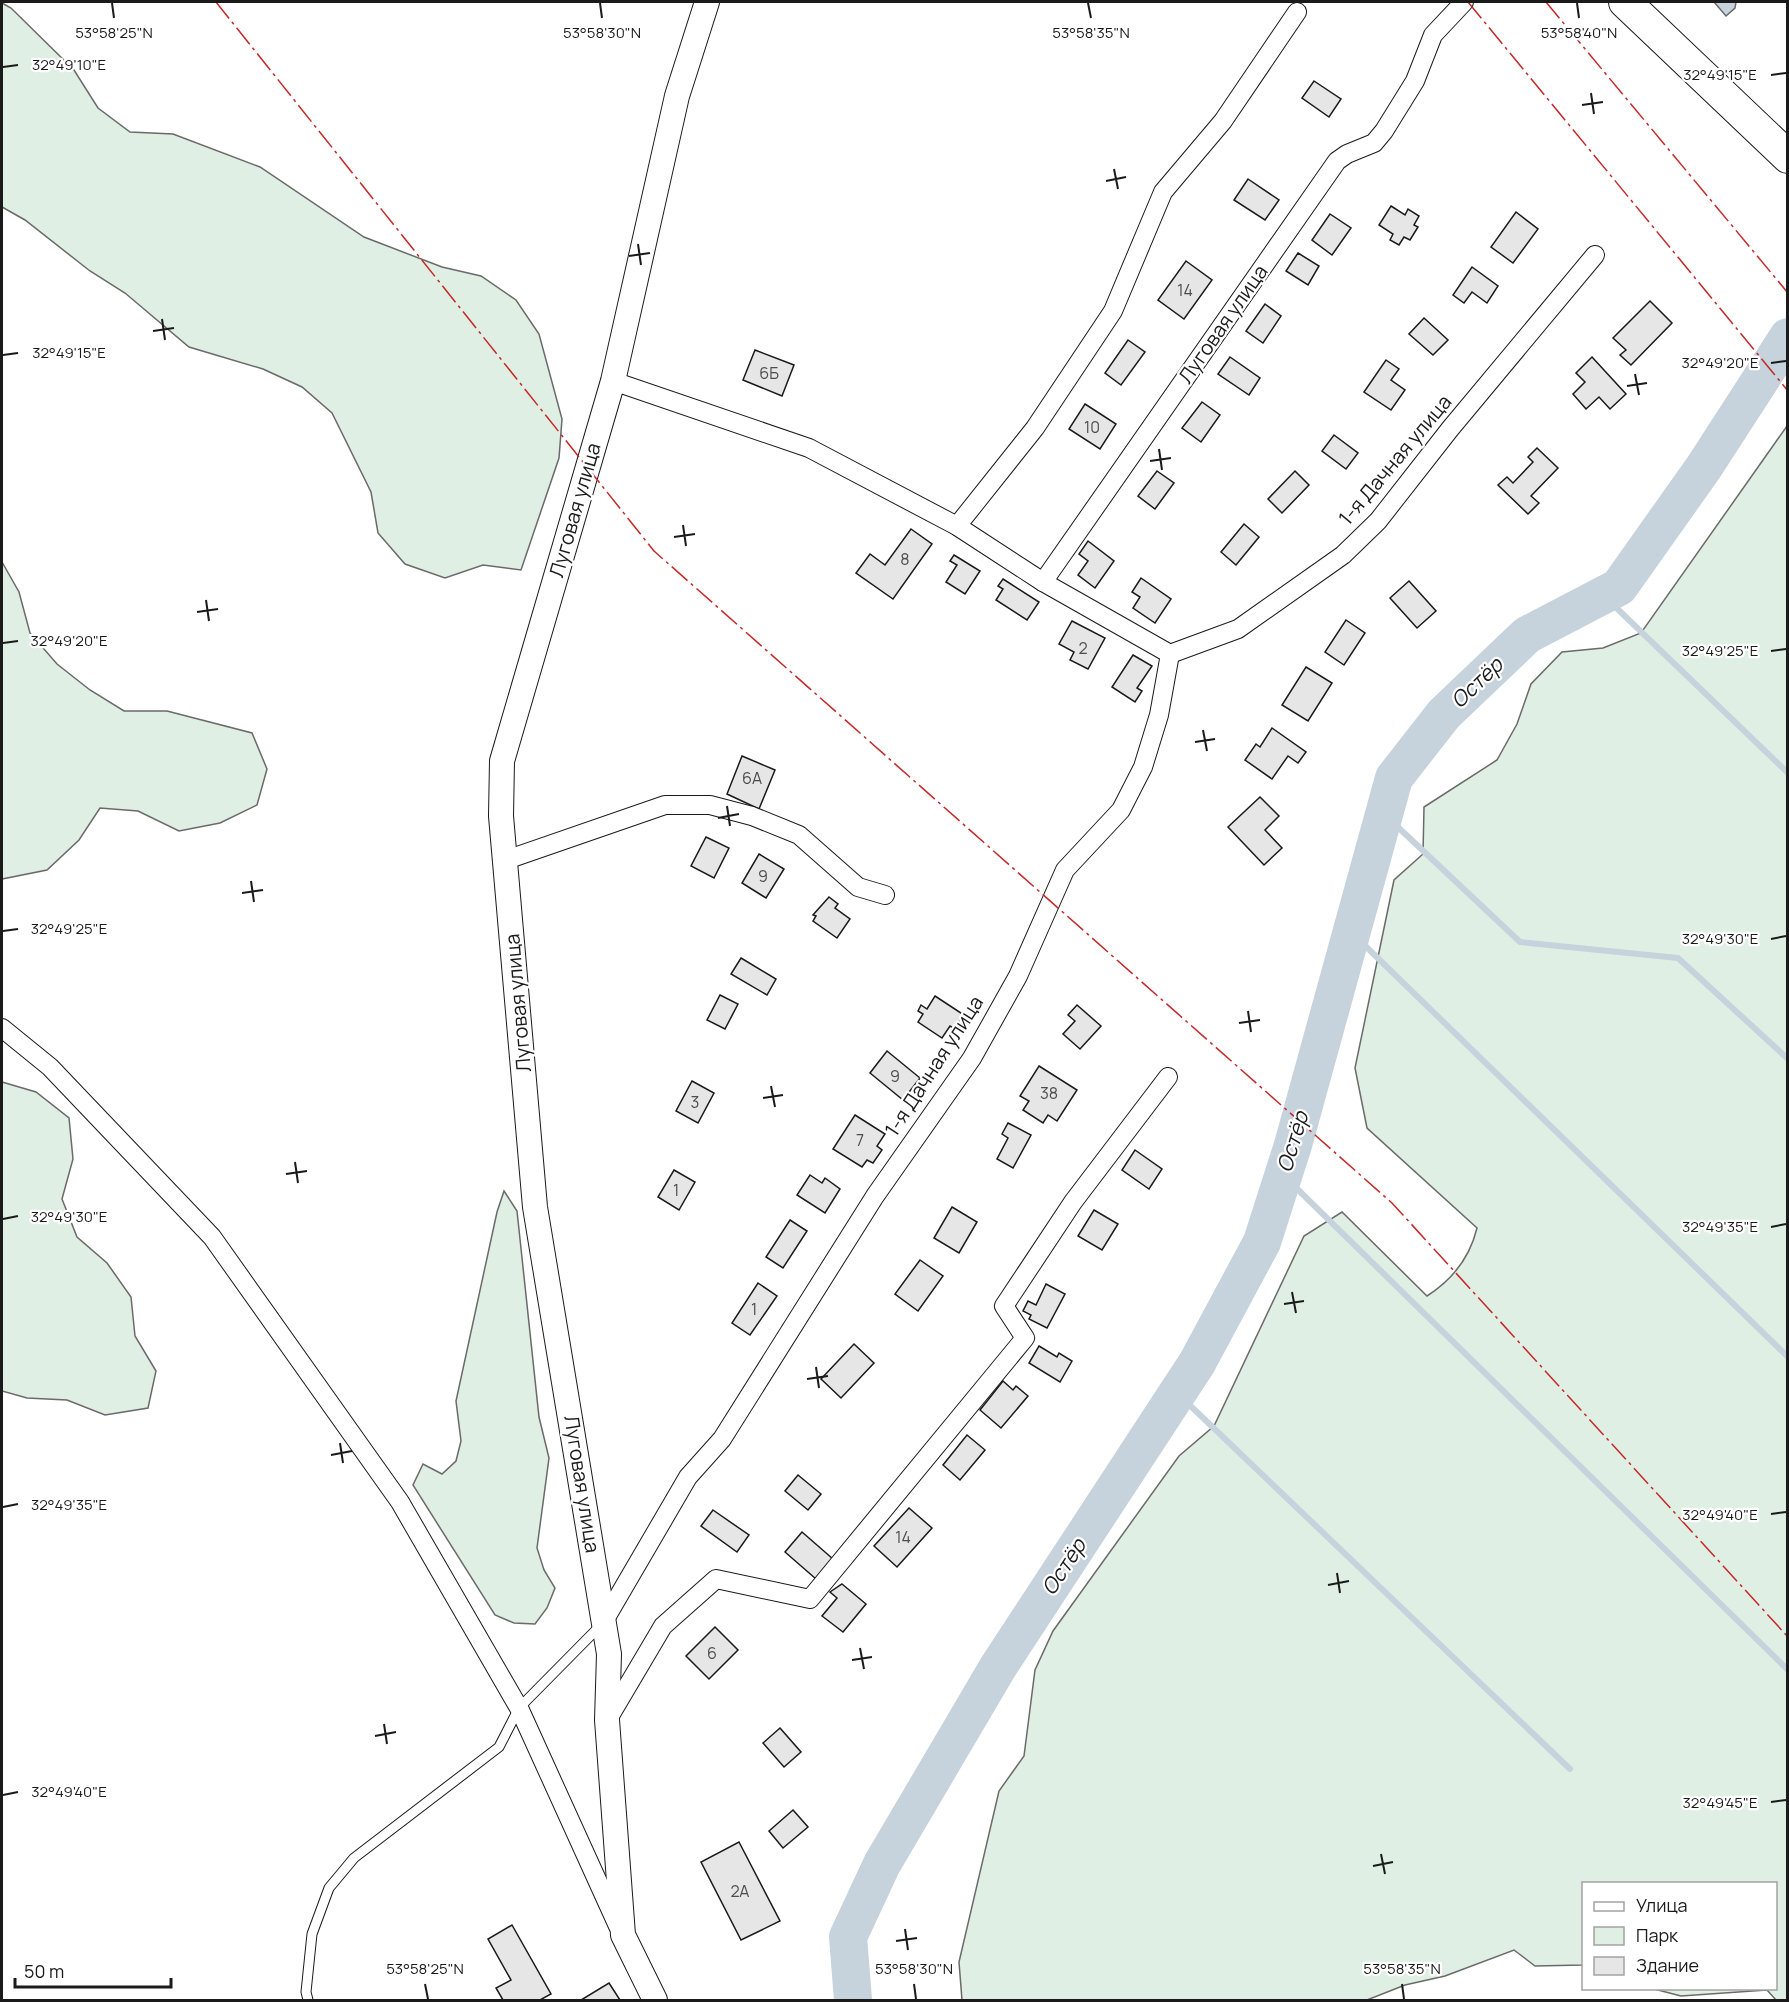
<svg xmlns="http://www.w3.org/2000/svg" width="1789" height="2002" viewBox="0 0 1789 2002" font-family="Manrope,sans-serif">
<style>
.green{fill:#e0efe3;stroke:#6a6a6a;stroke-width:1.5}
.water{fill:#c6d2dc;stroke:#6a6a6a;stroke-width:1.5}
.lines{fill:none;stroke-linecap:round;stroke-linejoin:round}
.stream{stroke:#c6d2dc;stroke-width:6}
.river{stroke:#c6d2dc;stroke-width:38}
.building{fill:#e6e6e6;stroke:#1a1a1a;stroke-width:1.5}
.service-casing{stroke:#1a1a1a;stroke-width:11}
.minor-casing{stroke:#1a1a1a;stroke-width:20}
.tertiary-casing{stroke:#1a1a1a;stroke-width:26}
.trunk-casing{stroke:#1a1a1a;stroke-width:34}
.service{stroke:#fff;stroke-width:9}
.minor{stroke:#fff;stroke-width:18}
.tertiary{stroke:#fff;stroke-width:24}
.trunk{stroke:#fff;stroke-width:32}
.power{stroke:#c62828;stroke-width:1.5;stroke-dasharray:21 4.5 3 4.5;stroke-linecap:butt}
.ticks{fill:none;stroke:#1a1a1a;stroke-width:2}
.labels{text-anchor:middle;stroke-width:4.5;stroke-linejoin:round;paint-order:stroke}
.number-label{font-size:16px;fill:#4d4d4d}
.street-label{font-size:20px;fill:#1a1a1a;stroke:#fff}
.water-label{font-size:21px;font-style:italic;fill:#1a1a1a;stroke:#fff}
.ticks-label{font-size:15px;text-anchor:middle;fill:#1a1a1a;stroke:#fff;stroke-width:4.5;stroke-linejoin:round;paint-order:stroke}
</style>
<rect width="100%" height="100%" fill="#fff"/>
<g class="green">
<path d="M2,3L11,8L74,70L98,108L130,132L173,134L260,167L364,237L442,267L481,276L516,300L539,334L562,419L559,458L521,570L483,565L445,578L405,564L378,533L371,492L332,413L302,387L263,369L189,347L125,293L90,271L25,220L2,207Z"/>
<path d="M1787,426V2000H1776L1767,1990L1681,1996L1654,1989L1776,1988V1884H1584L1583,1965L1535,1966L1514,1950L1445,1976L1405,1985L1367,2000H962L959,1962L999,1791L1024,1756L1035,1670L1053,1631L1179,1456L1214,1426L1304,1236L1342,1212L1427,1296C1452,1280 1470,1257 1477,1228L1367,1128L1355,1068L1394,880L1423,854L1424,807L1497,760L1517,724L1531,684L1562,652L1603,648L1641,633Z"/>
<path d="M2,562L19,592L30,633L57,664L90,690L124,711H167L252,733L267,769L257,805L220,823L179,831L138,811L100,808L79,840L47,870L2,879Z"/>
<path d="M2,1082L36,1092L69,1118L73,1159L62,1199L77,1237L107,1263L131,1297L135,1336L156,1371L148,1408L105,1415L67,1400L27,1398L2,1391Z"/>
<path d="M504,1191L517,1211L539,1417L549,1458L537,1548L544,1570L555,1588L547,1608L535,1624L514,1623L495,1615L413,1485L423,1464L442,1474L456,1461L461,1441L456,1401L497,1212Z"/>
</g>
<path class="water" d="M1714,2H1736L1735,8L1726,16Z"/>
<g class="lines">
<g class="stream">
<path d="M1603,595L1788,773"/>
<path d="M1384,814L1520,942L1678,958L1788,1059"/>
<path d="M1352,933L1788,1357"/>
<path d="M1284,1176L1788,1670"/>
<path d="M1177,1393L1570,1769"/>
</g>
<path class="river" d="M853,2000L848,1937L882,1864L998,1667L1197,1363L1262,1242L1293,1145L1394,778L1444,714L1527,635L1619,587L1704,467L1788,337"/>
</g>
<g class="building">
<path d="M1314,81L1341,99L1329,117L1302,98Z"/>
<path d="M1248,179L1279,200L1265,220L1234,200Z"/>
<path d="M1391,206L1405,215L1408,209L1419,216L1414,225L1418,227L1410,240L1404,237L1399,245L1390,240L1393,234L1379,225Z"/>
<path d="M1516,212L1538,229L1513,263L1491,247Z"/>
<path d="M1330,214L1351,228L1332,255L1312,240Z"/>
<path d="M1298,253L1319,266L1308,285L1286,271Z"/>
<path d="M1186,261L1212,280L1184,319L1158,300Z"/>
<path d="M1472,267L1498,286L1487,303L1472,292L1464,303L1453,295Z"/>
<path d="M1650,301L1672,323L1631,365L1620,355L1626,350L1613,338Z"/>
<path d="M1265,304L1281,316L1263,343L1246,331Z"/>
<path d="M1424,318L1448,340L1433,355L1409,334Z"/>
<path d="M1128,340L1145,352L1121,385L1105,373Z"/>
<path d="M755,350L794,365L782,396L743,380Z"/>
<path d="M1230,357L1260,378L1249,395L1218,374Z"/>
<path d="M1592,357L1626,394L1610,409L1599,397L1586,409L1573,394L1585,382L1576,373Z"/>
<path d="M1386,360L1399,369L1391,380L1405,390L1391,410L1364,392Z"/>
<path d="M1202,402L1220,415L1201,442L1182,428Z"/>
<path d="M1085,404L1116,424L1100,449L1069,429Z"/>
<path d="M1334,435L1358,453L1346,469L1322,451Z"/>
<path d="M1537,448L1558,468L1531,496L1539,503L1528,514L1498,485L1507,477L1513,483L1533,462L1528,457Z"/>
<path d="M1157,471L1174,483L1155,509L1138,496Z"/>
<path d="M1295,471L1309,485L1282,513L1268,499Z"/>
<path d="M1244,524L1259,537L1236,565L1221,552Z"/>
<path d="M911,529L932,544L893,599L856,573L870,554L885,565Z"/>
<path d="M1088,541L1114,561L1095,588L1078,575L1088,561L1079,554Z"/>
<path d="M954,555L980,571L965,594L946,582L957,565L950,561Z"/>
<path d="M1141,578L1171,599L1155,623L1133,608L1140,597L1132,592Z"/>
<path d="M1003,579L1039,602L1027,620L996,600L1003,589L998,586Z"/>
<path d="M1409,581L1436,611L1417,628L1390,598Z"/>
<path d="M1346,620L1365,633L1344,665L1325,652Z"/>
<path d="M1072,621L1105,638L1088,669L1070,660L1074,652L1059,644Z"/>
<path d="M1133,655L1152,666L1137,688L1142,691L1135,702L1112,687Z"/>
<path d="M1306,667L1332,683L1308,721L1282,705Z"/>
<path d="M1272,728L1306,752L1298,763L1288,756L1272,779L1245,760L1256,744L1260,747Z"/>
<path d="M742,756L775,770L759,809L727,794Z"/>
<path d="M1260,797L1279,816L1265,830L1282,848L1264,865L1228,827Z"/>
<path d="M706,837L729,848L714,878L691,866Z"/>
<path d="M759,854L784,869L766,898L742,883Z"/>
<path d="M829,897L838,904L835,908L850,919L837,938L813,921L816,916L813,915Z"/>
<path d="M741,958L776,979L767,995L731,974Z"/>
<path d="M720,995L738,1004L725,1029L707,1020Z"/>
<path d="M935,996L964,1015L955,1029L950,1026L942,1038L918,1022L923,1014L918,1011L921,1005L927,1009Z"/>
<path d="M1077,1005L1101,1026L1080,1049L1063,1034L1075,1021L1068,1015Z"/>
<path d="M887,1051L920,1078L903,1100L870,1073Z"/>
<path d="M1039,1066L1077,1090L1057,1121L1048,1115L1043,1123L1023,1110L1029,1101L1020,1096Z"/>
<path d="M692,1081L714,1093L698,1123L676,1111Z"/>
<path d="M855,1115L885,1134L877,1146L882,1150L873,1163L867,1160L862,1167L833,1149Z"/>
<path d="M1008,1123L1031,1135L1013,1168L997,1159L1008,1138L1002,1134Z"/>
<path d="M1135,1150L1162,1169L1149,1189L1122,1170Z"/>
<path d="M674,1170L695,1182L679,1210L658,1197Z"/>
<path d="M810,1175L822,1183L825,1178L840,1189L825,1213L797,1195Z"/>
<path d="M952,1207L977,1222L959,1253L934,1238Z"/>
<path d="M1094,1210L1118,1224L1102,1250L1078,1236Z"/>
<path d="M790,1220L807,1231L783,1268L766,1257Z"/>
<path d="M920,1260L943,1276L918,1311L895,1294Z"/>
<path d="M758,1283L777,1296L750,1335L732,1323Z"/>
<path d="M1046,1284L1065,1294L1047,1328L1029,1319L1031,1315L1023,1311L1028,1301L1036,1305Z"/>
<path d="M854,1344L874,1363L841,1398L821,1379Z"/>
<path d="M1039,1346L1057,1357L1059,1353L1072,1361L1060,1382L1029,1363Z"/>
<path d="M1003,1381L1013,1390L1016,1386L1028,1396L1001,1428L980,1410Z"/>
<path d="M967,1435L985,1450L960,1480L943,1465Z"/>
<path d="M798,1475L821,1494L808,1510L785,1491Z"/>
<path d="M909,1508L932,1528L897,1567L874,1546Z"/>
<path d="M713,1510L749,1535L737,1552L701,1526Z"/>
<path d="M802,1532L833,1559L816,1579L785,1552Z"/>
<path d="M842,1584L866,1604L843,1632L822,1616L837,1598L830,1592Z"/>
<path d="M715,1627L738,1650L709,1679L686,1656Z"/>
<path d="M780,1728L801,1752L784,1767L763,1743Z"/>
<path d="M793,1810L808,1827L783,1848L769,1831Z"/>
<path d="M739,1842L780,1921L741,1940L701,1862Z"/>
<path d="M512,1925L551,1994L540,2000H503L496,1988L511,1980L488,1939Z"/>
<path d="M609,1983L620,2000H581Z"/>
</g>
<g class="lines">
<defs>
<path id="service" d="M308,2000L306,1992L312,1934L329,1888L354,1858L499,1747L519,1708L601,1625"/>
<g id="minor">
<path d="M613,381L809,448L957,526L1043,582L1170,654"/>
<path d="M957,526L1035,428L1113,311L1163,192L1223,121L1297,12"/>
<path d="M1043,582L1337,161L1347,154L1374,143L1384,131L1415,81L1433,35L1464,2"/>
<path d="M1170,654L1238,629L1343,555L1378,521L1450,429L1595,255"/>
<path d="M506,860L665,805H710L752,816L799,835L858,887L885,895"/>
<path d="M2,1028L50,1067L212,1237L400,1502L519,1708L618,1926"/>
<path d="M604,1621L688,1477L722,1439L875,1196L972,1058L1018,976L1065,870L1121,810L1143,767L1159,715L1170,654"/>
<path d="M608,1719L663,1626L716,1579L810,1599L1025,1338L1004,1306L1073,1202L1168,1077"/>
</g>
<path id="tertiary" d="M655,2000L623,1935L607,1720L609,1654L535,1207L501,816L502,761L613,381L677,96L707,2"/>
<path id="trunk" d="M1625,2L1788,157"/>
</defs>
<use href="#service" class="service-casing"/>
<use href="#minor" class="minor-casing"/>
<use href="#tertiary" class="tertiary-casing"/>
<use href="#trunk" class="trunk-casing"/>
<use href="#service" class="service"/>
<use href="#minor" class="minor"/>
<use href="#tertiary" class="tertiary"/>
<use href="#trunk" class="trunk"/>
<g class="power">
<path d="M216,2L654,551L1392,1203L1788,1637"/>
<path d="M1468,2L1788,391"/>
<path d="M1546,2L1788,293"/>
</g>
</g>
<path class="ticks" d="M112,3L114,18M600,3L602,18M1088,3L1091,18M1577,3L1579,18M3,67L18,65M1771,75L1786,73M1591,93L1594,114M1582,105L1603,102M1114,169L1118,189M1106,181L1126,177M638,244L641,265M629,256L650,253M162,319L165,340M153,331L174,328M3,355L18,353M1771,363L1786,361M1635,374L1639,395M1627,386L1647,383M1159,449L1162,470M1150,461L1171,458M683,525L686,546M674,537L695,534M206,600L209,621M197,612L218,609M3,643L18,641M1771,651L1786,649M1203,730L1207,751M1195,742L1215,739M727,806L730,826M718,818L739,814M251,881L254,902M242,893L263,890M3,931L18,929M1771,939L1786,936M1248,1011L1251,1032M1239,1023L1260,1020M771,1086L775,1107M763,1098L783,1095M295,1162L298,1183M286,1174L307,1171M3,1219L18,1216M1771,1227L1786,1224M1292,1292L1296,1313M1284,1304L1304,1301M816,1367L819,1388M807,1379L828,1376M340,1443L343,1463M331,1455L352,1451M3,1507L18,1504M1771,1514L1786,1512M1337,1573L1340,1593M1328,1585L1349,1581M860,1648L864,1669M852,1660L872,1657M384,1724L387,1744M375,1736L396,1732M3,1795L18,1792M1771,1802L1786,1800M1381,1854L1385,1874M1373,1866L1393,1862M905,1929L908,1950M896,1941L917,1938M425,1984L428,1999M914,1984L916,1999M1402,1984L1404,1999"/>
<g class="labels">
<g class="number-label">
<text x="1185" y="296">14</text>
<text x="769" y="379">6Б</text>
<text x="1092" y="433">10</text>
<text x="905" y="565">8</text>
<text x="1083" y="654">2</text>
<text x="752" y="784">6А</text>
<text x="763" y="882">9</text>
<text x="895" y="1082">9</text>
<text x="1049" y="1099">38</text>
<text x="695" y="1108">3</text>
<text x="860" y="1146">7</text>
<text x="676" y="1196">1</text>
<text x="754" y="1315">1</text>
<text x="903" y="1543">14</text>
<text x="712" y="1659">6</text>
<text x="740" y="1897">2А</text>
</g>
<g class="street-label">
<text transform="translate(1223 324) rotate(-55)" y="7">Луговая улица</text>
<text transform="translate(1395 460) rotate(-50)" y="7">1-я Дачная улица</text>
<text transform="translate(575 510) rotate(-74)" y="7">Луговая улица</text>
<text transform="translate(518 1003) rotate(-95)" y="7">Луговая улица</text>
<text transform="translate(934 1066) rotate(-57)" y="7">1-я Дачная улица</text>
<text transform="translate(582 1484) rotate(81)" y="7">Луговая улица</text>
</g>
<g class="water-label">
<text transform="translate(1477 683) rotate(-44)" y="7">Остёр</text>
<text transform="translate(1293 1142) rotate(-73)" y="7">Остёр</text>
<text transform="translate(1064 1567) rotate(-57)" y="7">Остёр</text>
</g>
</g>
<g class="ticks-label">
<text x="114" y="38">53°58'25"N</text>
<text x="602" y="38">53°58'30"N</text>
<text x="1091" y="38">53°58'35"N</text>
<text x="1579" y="38">53°58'40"N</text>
<text x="69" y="70">32°49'10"E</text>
<text x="1720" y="80">32°49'15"E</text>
<text x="69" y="358">32°49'15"E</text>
<text x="1720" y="368">32°49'20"E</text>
<text x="69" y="646">32°49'20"E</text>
<text x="1720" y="656">32°49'25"E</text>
<text x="69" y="934">32°49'25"E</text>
<text x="1720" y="944">32°49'30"E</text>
<text x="69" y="1222">32°49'30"E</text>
<text x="1720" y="1232">32°49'35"E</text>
<text x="69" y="1510">32°49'35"E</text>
<text x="1720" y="1520">32°49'40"E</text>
<text x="69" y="1797">32°49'40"E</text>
<text x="1720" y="1808">32°49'45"E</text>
<text x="425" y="1974">53°58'25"N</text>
<text x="914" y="1974">53°58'30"N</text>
<text x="1402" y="1974">53°58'35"N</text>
</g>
<rect width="1789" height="2002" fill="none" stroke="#1a1a1a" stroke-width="6"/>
<rect x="1582" y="1882" width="195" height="108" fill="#ffffff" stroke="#a3a3a3" stroke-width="1.5"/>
<rect x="1594" y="1902" width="30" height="9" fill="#ffffff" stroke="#a3a3a3" stroke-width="1.5"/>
<text x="1636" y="1912" font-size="18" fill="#1a1a1a">Улица</text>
<rect x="1594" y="1927" width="30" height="18" fill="#e0efe3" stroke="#a3a3a3" stroke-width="1.5"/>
<text x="1636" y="1942" font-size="18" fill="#1a1a1a">Парк</text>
<rect x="1594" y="1957" width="30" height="18" fill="#e6e6e6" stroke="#a3a3a3" stroke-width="1.5"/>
<text x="1636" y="1972" font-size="18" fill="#1a1a1a">Здание</text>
<path d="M15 1978v9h156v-9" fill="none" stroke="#1a1a1a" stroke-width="3"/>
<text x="24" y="1978" font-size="18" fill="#1a1a1a" stroke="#ffffff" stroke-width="4.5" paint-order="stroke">50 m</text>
</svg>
